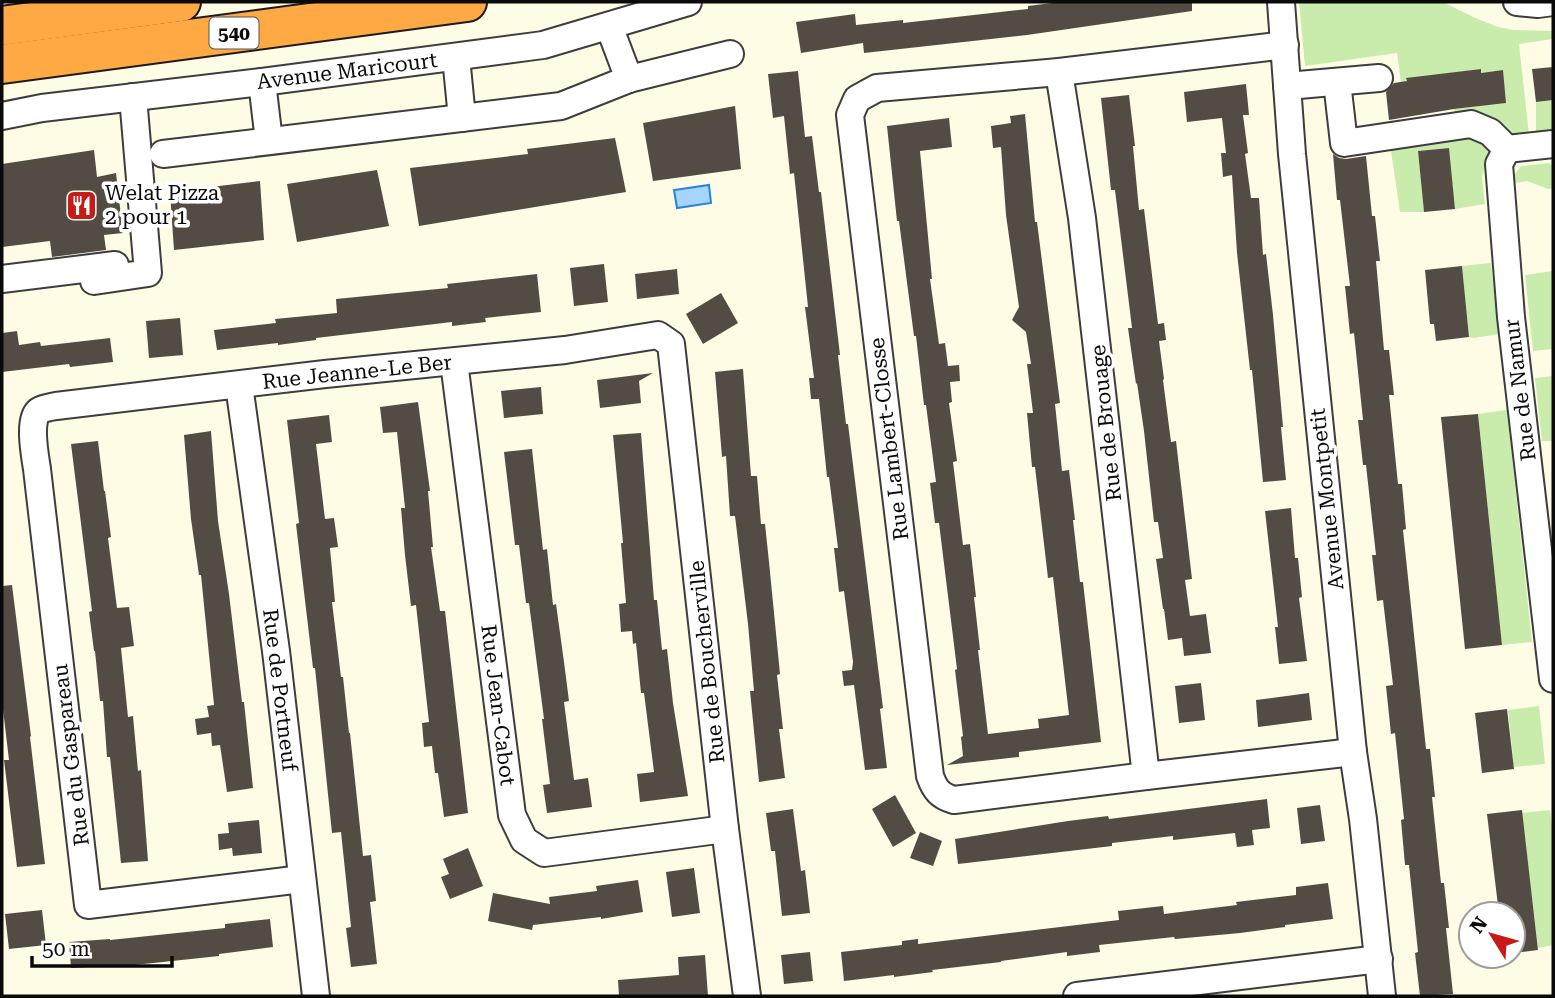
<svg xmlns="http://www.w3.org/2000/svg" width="1555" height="998" viewBox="0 0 1555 998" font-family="'Roboto Serif',serif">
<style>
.green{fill:#c9ecad}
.water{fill:#a5d5fc;stroke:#2683d9;stroke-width:2}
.building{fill:#534c45}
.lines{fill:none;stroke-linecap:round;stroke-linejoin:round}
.minor-casing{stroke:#3d3d3d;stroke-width:30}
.highway-casing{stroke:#1b1b1b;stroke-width:42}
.minor{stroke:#fff;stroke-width:26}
.highway{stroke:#ffa944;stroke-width:38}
.labels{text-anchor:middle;stroke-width:7;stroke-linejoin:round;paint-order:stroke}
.shield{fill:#fff;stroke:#545454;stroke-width:2}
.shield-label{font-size:19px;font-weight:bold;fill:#0a0a0a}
.street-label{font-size:21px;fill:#0a0a0a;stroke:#fff}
.poi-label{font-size:21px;fill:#0a0a0a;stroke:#fff;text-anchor:start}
</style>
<rect width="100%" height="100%" fill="#fffce6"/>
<g class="green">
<path d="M1299,2H1443L1473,17L1498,27L1513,30L1553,31V39L1519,44L1529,134L1512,136L1455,117L1454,109L1506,103L1502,70L1481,73L1480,69L1406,79L1407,82H1401L1397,53L1305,66Z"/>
<path d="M1553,100V130L1536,132V102Z"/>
<path d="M1472,129L1489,143V152L1482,177L1485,204L1455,209L1448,148L1418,151L1424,212H1400L1390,144Z"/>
<path d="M1549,163L1553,166V188L1548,189L1527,181L1515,183V174L1521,166Z"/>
<path d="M1491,263L1499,334L1474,338L1469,337L1462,266Z"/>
<path d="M1553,271V349L1533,351L1525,275Z"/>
<path d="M1553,376V441H1542L1535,378Z"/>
<path d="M1507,410L1532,642L1502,645L1478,414Z"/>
<path d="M1539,706L1545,764L1514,767L1508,710Z"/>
<path d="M1550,810L1553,835V945L1538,948L1522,813Z"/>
</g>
<path class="water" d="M709,185L711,203L677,208L674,190Z"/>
<g class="building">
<path d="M1060,2H1192V11L1027,35L864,53L863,43L801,53L796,22L855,14L856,25L903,20V23L1028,9V6Z"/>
<path d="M1553,67V100L1536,102L1532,69Z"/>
<path d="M1481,69V73L1503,70L1506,103L1454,109L1389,120L1386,92L1394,83L1407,81L1406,78Z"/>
<path d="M798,71L805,137L812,136L819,192H821L840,355H838L846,424H848L883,708L880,709L887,768L865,770L854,685L844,686L842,671L852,670L853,662L844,591L839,592L834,548H838L829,477H827L819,399H811L809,378H814L805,307H808L794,173L790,174L784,116L773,118L768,74Z"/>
<path d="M1246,84L1249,115H1243L1248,153L1245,154L1251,198H1259L1263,255L1266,254L1273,315L1283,427H1281L1286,480L1263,482L1252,370H1250L1237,253L1232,175L1223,177L1221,153H1226L1222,118L1187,122L1184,92Z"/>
<path d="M1129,95L1135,146H1133L1139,210L1144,209L1158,324L1164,323L1166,340L1159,341L1164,379L1163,380L1171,442L1176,441L1192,579L1185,580L1190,616L1206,614L1211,653L1184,656L1182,638L1168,640L1164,609H1163L1156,559L1163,558L1158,522H1154L1144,431L1137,383L1136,384L1128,328H1132L1115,190H1111L1101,98Z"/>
<path d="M735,106L741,169L653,181L643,123Z"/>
<path d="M1025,114L1035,222H1037L1060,403L1055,404L1062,471L1069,470L1075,520H1073L1080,582H1083L1101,742L1019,752V757L947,765L963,756L961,737L963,736L955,670L957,669L939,523H935L930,483L936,482L926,405H924L916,336H914L899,221H897L887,126L949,118L952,147L920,151L932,279H930L939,344L945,343L948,366L959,365L960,381L950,382L952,402L949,403L957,461L953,462L963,545L970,544L976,597H974L980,650H978L988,734L1039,728L1038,719L1069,715L1053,577L1048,578L1035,467H1032L1027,413H1033L1027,364H1031L1026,332L1012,320L1019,307L1006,215L1001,147L993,148L991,126L1011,123L1010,116Z"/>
<path d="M615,138L626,192L419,226L410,168L528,154L527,149Z"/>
<path d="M1449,148L1455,209L1424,212L1418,151Z"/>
<path d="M94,150L97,177L116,173L123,233L104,235L106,250L52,257L50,241L2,247V164Z"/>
<path d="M1333,154L1339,158L1346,159L1366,156L1372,216H1375L1380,261H1376L1384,350H1389L1394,395H1389L1398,484H1402L1406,529L1403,530L1426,749H1430L1435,797H1432L1441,883H1444L1449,928H1446L1453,994L1420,996L1415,953L1418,952L1409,865H1405L1401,820L1404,819L1395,733L1391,734L1386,686L1393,685L1383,600L1377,601L1372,555H1376L1366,465H1363L1358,420H1363L1354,333L1350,334L1345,286H1350L1340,200H1337Z"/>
<path d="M377,170L389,226L297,242L287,184Z"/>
<path d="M260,181L264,240L174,250L170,192Z"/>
<path d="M604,264L608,302L574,306L570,268Z"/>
<path d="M1462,266L1469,337L1436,341L1434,324H1430L1425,270Z"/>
<path d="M677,269L679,294L637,299L635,274Z"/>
<path d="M537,274L541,312L485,318L486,322L452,326V322L316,338V340L278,345V343L217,350L214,330L276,323L275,319L337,313L336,299L448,288L447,284Z"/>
<path d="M721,293L738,323L703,344L686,314Z"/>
<path d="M180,318L183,355L149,358L146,321Z"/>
<path d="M17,331L19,345L40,342L41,346L110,338L113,362L70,367L69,364L2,372V333Z"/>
<path d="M743,369L751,476H757L761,524H765L769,562L780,674L777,675L783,729H779L785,778L759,782L750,691H754L748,624L735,516H730L726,456L722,457L715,372Z"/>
<path d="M653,373L639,381L641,403L600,408L597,380Z"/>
<path d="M541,387L543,414L504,418L501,391Z"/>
<path d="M418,402L430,491H428L433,547H431L440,611H445L468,813L444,817L438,773H435L432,746L424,747L422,723L429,722L416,605L411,606L405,555L401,508H405L397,432L383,433L380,407Z"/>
<path d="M1478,414L1502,645L1465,649L1441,417Z"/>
<path d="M329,415L332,442L316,444L325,519L334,518L338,547L330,548L335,602H332L341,677H343L349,733H350L363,856L371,855L376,901L370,902L377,964L351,967L346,928L351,927L341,832L332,833L315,668H313L296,524L299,523L287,420Z"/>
<path d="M211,431L218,521L229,594L242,702H244L253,788L227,792L220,745L212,746L211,733L197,735L195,719L209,717L207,706L214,705L201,575H199L191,519L184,435Z"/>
<path d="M641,433L654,600H657L662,650L667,649L673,703L688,796L640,802L637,774L654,772L644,693H641L636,643L633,644L632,631L621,632L619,604L626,603L621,543H623L613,435Z"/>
<path d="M98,441L104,491H105L111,537L108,538L117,608L129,607L134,646L121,648L128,717L133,716L138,771L141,770L148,861L121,863L110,757H107L103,701H100L95,651H94L89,612L92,611L71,444Z"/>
<path d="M532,449L543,550L547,549L553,605L556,604L564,662L569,701L564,702L574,780L588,778L592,807L547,813L543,785L550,784L542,719H544L529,603H526L519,545H515L504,452Z"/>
<path d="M1291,508L1295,558H1298L1302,597L1299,598L1307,661L1279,664L1275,627H1278L1265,511Z"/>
<path d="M12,585L31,736L30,737L45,864L17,867L4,760H9L2,701V586Z"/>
<path d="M1201,683L1205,720L1179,723L1175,686Z"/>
<path d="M1309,693L1312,720L1258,727L1256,700Z"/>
<path d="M1507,709L1514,769L1482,773L1475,713Z"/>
<path d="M895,795L916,833L893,847L872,809Z"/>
<path d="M1267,799L1270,828L1252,830L1254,845L1237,847L1235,833L1173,840V836L1112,843V846L958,864L955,839L1068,821L1108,816L1109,819Z"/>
<path d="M1320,805L1325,841L1301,844L1297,808Z"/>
<path d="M793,809L801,871L805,870L810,913L782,916L775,851H771L766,813Z"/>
<path d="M1522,810L1538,950L1513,953V914H1499L1487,814Z"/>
<path d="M259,820L262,853L233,856L232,848L219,850L218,834L229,833L228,823Z"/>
<path d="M920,832L942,841L933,866L910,858Z"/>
<path d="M468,848L483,886L450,899L441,877L449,874L443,859Z"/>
<path d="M694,868L700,913L672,917L666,872Z"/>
<path d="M638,880L643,912L601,919V917L533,925L532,930L488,921L493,893L550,904L549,897L597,891L596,886Z"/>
<path d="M1328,883L1333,919L1285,925V927L1240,933L1175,939L1174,937L1099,945L1100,952L1067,956V952L1001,961V962L932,970L933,972L894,977V975L844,981L841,952L902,945V941L918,939V944L1119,920L1118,911L1163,906L1164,914L1237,905L1236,902L1296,895V887Z"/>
<path d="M42,910L46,945L9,949L5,914Z"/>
<path d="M270,919L273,947L219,954V956L125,966V965L71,968L69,942L110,939V940L225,928V924Z"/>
<path d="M810,952L813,981L784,984L781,955Z"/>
<path d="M705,955L708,996H619L618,980L679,975L678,957Z"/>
</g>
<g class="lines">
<defs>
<g id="minor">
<path d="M1281,2L1292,154L1353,752L1363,819L1382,996"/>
<path d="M1517,2L1538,4L1553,2"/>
<path d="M609,26L629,79"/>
<path d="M1285,45L1059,72L877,88L857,99L850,115L930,776C935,790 940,796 954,800L1146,776L1353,752"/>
<path d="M456,57L462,118"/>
<path d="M1059,72L1082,218L1146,776"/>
<path d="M262,82L269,141"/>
<path d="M1337,82L1344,143L1471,124L1490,132L1507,149"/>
<path d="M1287,86L1379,78"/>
<path d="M2,116L42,108L262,82L543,45L688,2"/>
<path d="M1553,144L1507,149L1499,164L1511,317L1553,679"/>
<path d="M163,154L561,106L629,79L730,54"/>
<path d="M2,279L115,265"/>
<path d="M94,281L148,273L133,97"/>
<path d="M454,362L512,815L524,840L544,853L725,829"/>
<path d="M239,385L276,651L316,996"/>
<path d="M302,879L88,905L37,469C35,456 28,419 39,411C43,408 51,407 56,406L325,374L565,350L658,335L671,344L725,829L747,996"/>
<path d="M1077,996L1379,959"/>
</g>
<g id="highway">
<path d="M2,26L181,2"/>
<path d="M2,64L467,2"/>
</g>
</defs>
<use href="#minor" class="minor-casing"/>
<use href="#highway" class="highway-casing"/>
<use href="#minor" class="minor"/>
<use href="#highway" class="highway"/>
</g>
<defs>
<symbol id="restaurant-square" viewBox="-11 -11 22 22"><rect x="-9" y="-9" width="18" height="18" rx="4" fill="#c51c17" stroke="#fff"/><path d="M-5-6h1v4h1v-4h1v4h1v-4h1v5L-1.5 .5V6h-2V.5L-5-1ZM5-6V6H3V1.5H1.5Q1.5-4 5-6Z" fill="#fff"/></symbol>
</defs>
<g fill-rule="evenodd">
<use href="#restaurant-square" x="64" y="188" width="35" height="35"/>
</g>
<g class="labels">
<rect class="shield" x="209.5" y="17.5" width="49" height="31" rx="5"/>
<g class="shield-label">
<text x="234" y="40">540</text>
</g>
<g class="street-label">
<text transform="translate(347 71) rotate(-7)" y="7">Avenue Maricourt</text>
<text transform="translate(357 372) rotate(-6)" y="7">Rue Jeanne-Le Ber</text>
<text transform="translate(1520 390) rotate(-97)" y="7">Rue de Namur</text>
<text transform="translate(1106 423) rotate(-96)" y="7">Rue de Brouage</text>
<text transform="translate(889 439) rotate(-97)" y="7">Rue Lambert-Closse</text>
<text transform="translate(1327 499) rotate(-96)" y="7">Avenue Montpetit</text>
<text transform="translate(707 662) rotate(-96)" y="7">Rue de Boucherville</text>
<text transform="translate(280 690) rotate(83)" y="7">Rue de Portneuf</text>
<text transform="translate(498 705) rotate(83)" y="7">Rue Jean-Cabot</text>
<text transform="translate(71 755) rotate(-97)" y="7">Rue du Gaspareau</text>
</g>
<g class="poi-label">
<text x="105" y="200">Welat Pizza<tspan x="105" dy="24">2 pour 1</tspan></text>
</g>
</g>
<rect width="1555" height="998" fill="none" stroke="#0a0a0a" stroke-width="7"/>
<g transform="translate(1492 935) rotate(307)"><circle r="33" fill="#ffffff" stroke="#9d9d9d" stroke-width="2"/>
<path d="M0-5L12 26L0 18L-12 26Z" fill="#c51c17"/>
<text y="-10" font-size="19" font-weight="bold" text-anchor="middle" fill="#0a0a0a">N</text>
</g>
<path d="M32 956v10h140v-10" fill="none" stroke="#0a0a0a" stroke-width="3.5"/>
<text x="42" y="956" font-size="21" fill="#0a0a0a" stroke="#ffffff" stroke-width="5" paint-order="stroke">50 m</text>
</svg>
